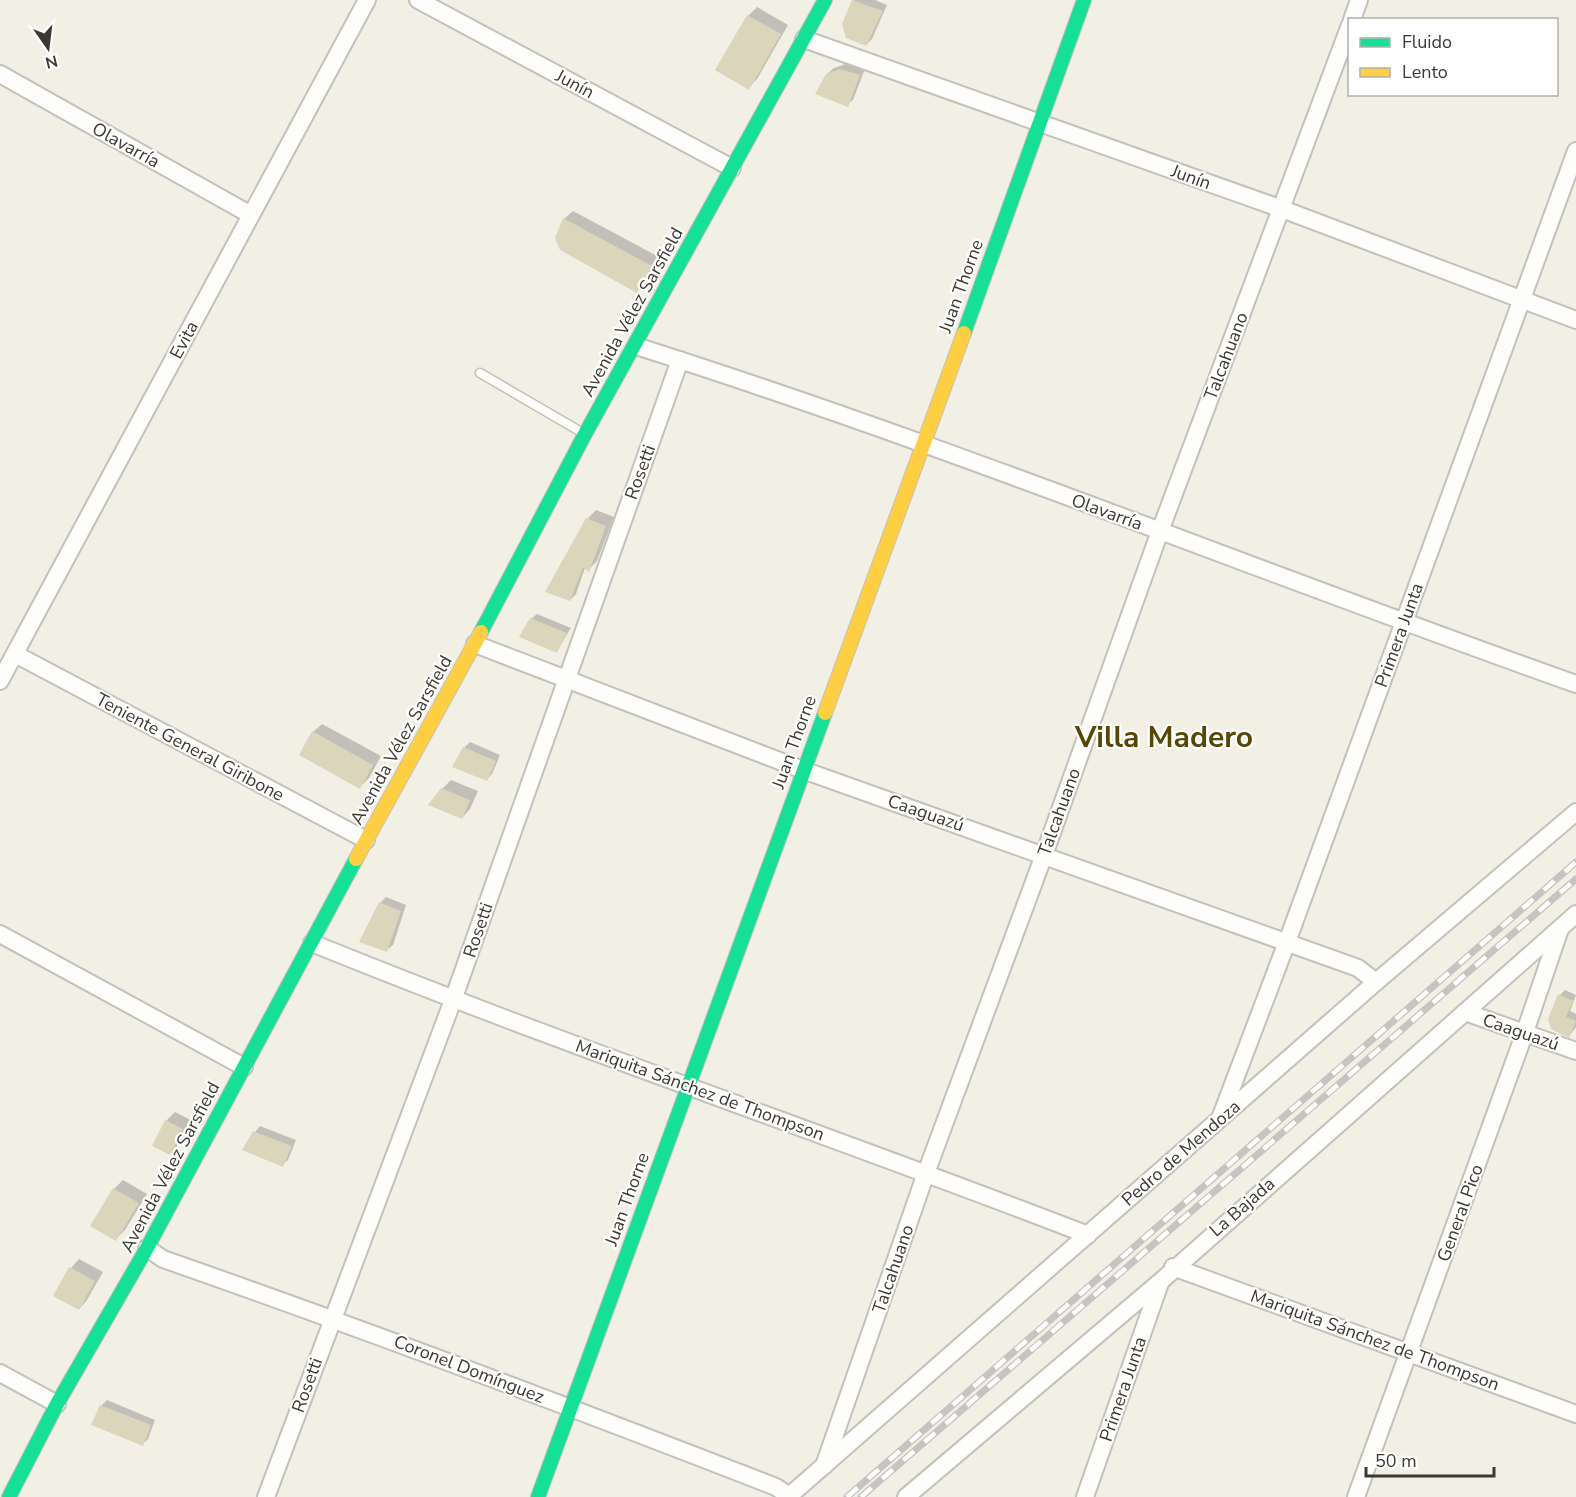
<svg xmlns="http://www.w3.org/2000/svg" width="1576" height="1497" viewBox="0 0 1576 1497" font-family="'Nunito Sans',sans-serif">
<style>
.shadow{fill:#0003}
.building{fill:#dbd5bc}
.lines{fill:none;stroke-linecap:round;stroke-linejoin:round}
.lane-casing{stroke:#c4c1ba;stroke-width:11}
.street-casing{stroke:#c4c1ba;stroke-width:20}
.fast-casing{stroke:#c4c1ba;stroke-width:16}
.slow-casing{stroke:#c4c1ba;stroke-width:16}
.lane{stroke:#fdfdfb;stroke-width:8}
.street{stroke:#fdfdfb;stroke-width:16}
.fast{stroke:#16e098;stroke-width:14}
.slow{stroke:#ffcf43;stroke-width:14}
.rail-casing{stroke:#c5c4c2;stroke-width:7}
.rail{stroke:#fff;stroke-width:4.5;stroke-dasharray:14;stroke-linecap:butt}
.labels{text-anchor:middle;stroke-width:4.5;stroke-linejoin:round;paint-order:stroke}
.street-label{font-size:18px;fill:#3b3932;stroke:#fff}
.town-label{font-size:30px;font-weight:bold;fill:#564704;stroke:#fff}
</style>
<rect width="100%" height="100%" fill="#f2efe5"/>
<g class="shadow">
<path d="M854,0H875L887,5L872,39L866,45L844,24Z"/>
<path d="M757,7L788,25L757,79L748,88V16Z"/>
<path d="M846,64L865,69L853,100L847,105L827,74L834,68Z"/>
<path d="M573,211L659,257L645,283L636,291L564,219Z"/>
<path d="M596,510L614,517L597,561L588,570L585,568L576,594L570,600L587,519Z"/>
<path d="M537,614L571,628L557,651L531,619Z"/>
<path d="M322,724L381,756L369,778L360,787L313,732Z"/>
<path d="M470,742L500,755L492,774L487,779L464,748Z"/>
<path d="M451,780L478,791L470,809L462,818L442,789Z"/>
<path d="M386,897L406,905L393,945L387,950L380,903Z"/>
<path d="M1565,990L1576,995L1570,1011L1576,1014V1027L1569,1036L1560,995Z"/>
<path d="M175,1112L191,1120L179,1144L170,1153L154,1145L166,1121Z"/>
<path d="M260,1126L296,1140L288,1160L282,1165L255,1132Z"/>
<path d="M123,1180L147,1194L125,1230L116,1239L92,1225L114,1189Z"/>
<path d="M79,1259L103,1272L87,1300L79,1309L55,1296L71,1268Z"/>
<path d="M107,1400L155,1420L148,1439L142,1445L101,1406Z"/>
</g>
<g class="building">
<path d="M852,0L883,11L866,46L846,38L842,24Z"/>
<path d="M747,15L781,34L749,90L715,70Z"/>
<path d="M840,69L860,75L848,107L815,94L826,74Z"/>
<path d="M563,218L652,266L637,293L560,250L555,238Z"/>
<path d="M586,518L606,526L589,572L583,567L570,601L545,592Z"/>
<path d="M530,618L567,633L557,653L519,637Z"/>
<path d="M312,731L373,765L360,789L299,755Z"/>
<path d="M463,747L496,761L487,781L452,767Z"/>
<path d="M441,788L470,800L462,819L428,805Z"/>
<path d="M379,902L401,911L387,952L359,942Z"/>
<path d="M1558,994L1573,1001L1566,1017L1576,1021L1569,1038L1551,1029L1548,1019Z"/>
<path d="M165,1120L183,1129L170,1155L152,1146Z"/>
<path d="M253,1131L292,1146L283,1167L242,1150Z"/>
<path d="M113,1188L139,1203L116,1241L90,1226Z"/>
<path d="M69,1267L95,1281L79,1310L53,1296Z"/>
<path d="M100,1405L151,1425L143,1446L91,1425Z"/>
</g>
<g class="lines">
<defs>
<path id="lane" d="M480,373L583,433"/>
<g id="street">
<path d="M418,0L732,168"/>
<path d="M1352,20L1359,0"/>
<path d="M804,39L1282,209L1576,320"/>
<path d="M0,74L251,215"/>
<path d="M636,346C954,447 1262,573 1576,684"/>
<path d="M475,644L803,770L1358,968L1376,982"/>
<path d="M15,654L366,840"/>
<path d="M0,681L367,0"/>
<path d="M0,934L244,1067"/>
<path d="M312,943C568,1047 830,1135 1088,1235"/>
<path d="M1465,1012L1576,1051"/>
<path d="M1221,1116L1287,942L1576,151"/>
<path d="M147,1248L163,1259C369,1331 573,1408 776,1487L789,1496"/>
<path d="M1173,1267L1576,1414"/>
<path d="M0,1373L57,1404"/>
<path d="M824,1466L926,1173L1044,855L1160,531L1350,25"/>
<path d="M266,1497L453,1000L680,360"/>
<path d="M788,1497L1376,982L1576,812"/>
<path d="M906,1497L1161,1281L1576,914"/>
<path d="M1085,1497L1160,1283"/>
<path d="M1356,1497L1525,1032L1560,929"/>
</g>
<g id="fast">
<path d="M964,333L1084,0"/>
<path d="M481,632L585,434L825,0"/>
<path d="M9,1497L57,1404L147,1248L356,859"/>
<path d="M538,1497L825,713"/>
</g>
<g id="slow">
<path d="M825,713L964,333"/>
<path d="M356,859L481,632"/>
</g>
</defs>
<use href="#lane" class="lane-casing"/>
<use href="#street" class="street-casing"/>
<use href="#fast" class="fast-casing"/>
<use href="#slow" class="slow-casing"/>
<use href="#lane" class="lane"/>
<use href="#street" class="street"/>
<use href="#fast" class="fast"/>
<use href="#slow" class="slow"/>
<defs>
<g id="rail">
<path d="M847,1497L1576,862"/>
<path d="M861,1497L1576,879"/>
</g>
</defs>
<use href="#rail" class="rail-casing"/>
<use href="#rail" class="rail"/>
</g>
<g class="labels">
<g class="street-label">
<text transform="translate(575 84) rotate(28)" y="6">Junín</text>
<text transform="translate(126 145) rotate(29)" y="6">Olavarría</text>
<text transform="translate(1191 177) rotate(20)" y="6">Junín</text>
<text transform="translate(961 286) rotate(-70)" y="6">Juan Thorne</text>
<text transform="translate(632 312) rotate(-61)" y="6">Avenida Vélez Sarsfield</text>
<text transform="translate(184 340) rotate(-62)" y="6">Evita</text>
<text transform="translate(1226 356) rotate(-69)" y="6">Talcahuano</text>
<text transform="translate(640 472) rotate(-70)" y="6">Rosetti</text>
<text transform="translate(1107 512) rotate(20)" y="6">Olavarría</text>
<text transform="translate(1399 635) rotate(-70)" y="6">Primera Junta</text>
<text transform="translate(401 740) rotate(-61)" y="6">Avenida Vélez Sarsfield</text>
<text transform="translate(794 742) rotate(-70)" y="6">Juan Thorne</text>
<text transform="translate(190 747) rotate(28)" y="6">Teniente General Giribone</text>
<text transform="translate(1059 812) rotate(-70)" y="6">Talcahuano</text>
<text transform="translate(926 813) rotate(19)" y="6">Caaguazú</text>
<text transform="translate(478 930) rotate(-71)" y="6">Rosetti</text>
<text transform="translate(1521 1032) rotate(19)" y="6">Caaguazú</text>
<text transform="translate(700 1090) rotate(20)" y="6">Mariquita Sánchez de Thompson</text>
<text transform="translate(1181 1153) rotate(-41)" y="6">Pedro de Mendoza</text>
<text transform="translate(170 1167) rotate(-62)" y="6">Avenida Vélez Sarsfield</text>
<text transform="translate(627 1199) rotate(-70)" y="6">Juan Thorne</text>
<text transform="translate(1242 1207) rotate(-41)" y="6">La Bajada</text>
<text transform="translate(1460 1213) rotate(-70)" y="6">General Pico</text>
<text transform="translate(893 1269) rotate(-71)" y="6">Talcahuano</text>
<text transform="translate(1375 1340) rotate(20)" y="6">Mariquita Sánchez de Thompson</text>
<text transform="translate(469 1369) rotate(21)" y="6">Coronel Domínguez</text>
<text transform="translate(307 1385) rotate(-70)" y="6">Rosetti</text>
<text transform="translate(1123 1389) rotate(-71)" y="6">Primera Junta</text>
</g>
<g class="town-label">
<text x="1164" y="747">Villa Madero</text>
</g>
</g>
<rect x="1348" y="18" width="210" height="78" fill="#ffffff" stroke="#b1b0ad" stroke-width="1.5"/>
<rect x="1360" y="38" width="30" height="9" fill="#16e098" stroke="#b1b0ad" stroke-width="1.5"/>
<text x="1402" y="48" font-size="18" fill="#3b3932">Fluido</text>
<rect x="1360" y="68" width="30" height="9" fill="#ffcf43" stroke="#b1b0ad" stroke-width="1.5"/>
<text x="1402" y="78" font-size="18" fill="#3b3932">Lento</text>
<g transform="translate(48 48) rotate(166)" stroke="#ffffff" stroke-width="4.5" paint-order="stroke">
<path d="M0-4.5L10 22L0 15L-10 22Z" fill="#3b3932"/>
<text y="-9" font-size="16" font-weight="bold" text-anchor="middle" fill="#3b3932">N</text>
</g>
<path d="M1366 1467v9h128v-9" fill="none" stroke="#3b3932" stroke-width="3"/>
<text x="1375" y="1467" font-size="18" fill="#3b3932" stroke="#ffffff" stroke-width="4.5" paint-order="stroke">50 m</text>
</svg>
